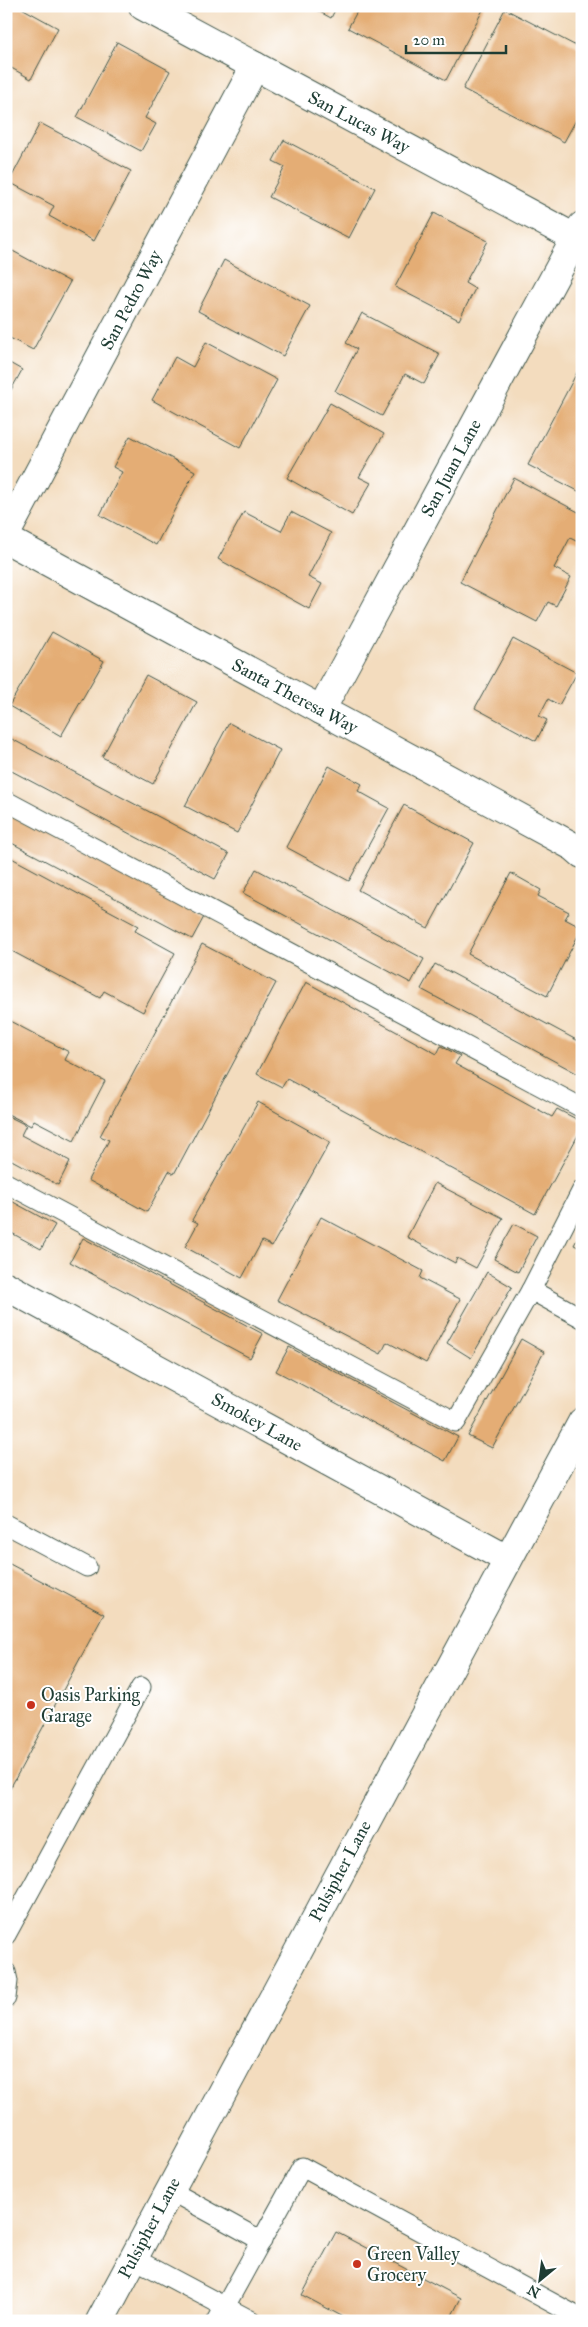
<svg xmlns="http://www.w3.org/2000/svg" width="588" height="2327" viewBox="0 0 588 2327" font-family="'IM FELL Great Primer',serif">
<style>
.building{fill:#e4ad74}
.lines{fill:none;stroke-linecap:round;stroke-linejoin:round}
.lane-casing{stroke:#3f5549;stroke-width:21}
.street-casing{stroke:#3f5549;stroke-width:30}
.lane{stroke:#fff;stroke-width:19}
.street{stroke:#fff;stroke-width:28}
.poi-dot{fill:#c8321e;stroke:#fff;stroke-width:2}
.labels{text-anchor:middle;stroke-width:4;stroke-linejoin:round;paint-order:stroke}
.street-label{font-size:18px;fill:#1f3d34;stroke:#fff}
.poi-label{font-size:18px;fill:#1f3d34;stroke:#fff;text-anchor:start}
</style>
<rect width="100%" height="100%" fill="#fff"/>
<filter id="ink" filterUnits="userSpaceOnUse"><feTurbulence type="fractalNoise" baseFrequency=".02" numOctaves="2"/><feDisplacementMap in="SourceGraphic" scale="10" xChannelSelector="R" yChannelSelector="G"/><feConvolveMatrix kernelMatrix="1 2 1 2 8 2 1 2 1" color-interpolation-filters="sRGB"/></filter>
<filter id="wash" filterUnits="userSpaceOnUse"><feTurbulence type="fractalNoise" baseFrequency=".0096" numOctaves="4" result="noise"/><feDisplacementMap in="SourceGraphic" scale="20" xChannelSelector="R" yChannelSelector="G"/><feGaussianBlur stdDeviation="1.12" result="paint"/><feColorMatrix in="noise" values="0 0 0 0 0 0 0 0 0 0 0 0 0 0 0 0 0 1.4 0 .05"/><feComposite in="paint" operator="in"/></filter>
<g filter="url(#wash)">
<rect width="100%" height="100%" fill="#f3dcbe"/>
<g id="blocks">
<g class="building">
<path d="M6,6H18L58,28L31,79L6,65Z"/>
<path d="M309,6H337L331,18Z"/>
<path d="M360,6H485L446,80L348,28Z"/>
<path d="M505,9L582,49V109L564,142L463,89Z"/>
<path d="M117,42L170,71L145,118L156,124L141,151L77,117Z"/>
<path d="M40,123L131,171L94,241L49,216L54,206L9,182Z"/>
<path d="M284,140L375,188L349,238L269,197L285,167L273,161Z"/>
<path d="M434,213L488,241L465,283L475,289L459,320L395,287Z"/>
<path d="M9,249L70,282L33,350L6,336V254Z"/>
<path d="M224,260L310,306L283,356L198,311Z"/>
<path d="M362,313L440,354L424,384L405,374L382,416L335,391L357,349L346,343Z"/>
<path d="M206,342L277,380L240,448L152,400L175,357L193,367Z"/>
<path d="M6,361L22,370L6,399Z"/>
<path d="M582,363V493L528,465Z"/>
<path d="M330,403L384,434L359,477L371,483L352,515L287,478Z"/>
<path d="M130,436L195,471L156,545L100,515L122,472L113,467Z"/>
<path d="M514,478L582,514V540L580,543L570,538L554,568L571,577L556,606L548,602L537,622L460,582Z"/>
<path d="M244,512L281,531L291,512L331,533L308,577L322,584L309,609L218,559Z"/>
<path d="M52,632L104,661L61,736L9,706Z"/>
<path d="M513,639L577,673L559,705L548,699L539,716L547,720L536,741L475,708Z"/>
<path d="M146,675L197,702L153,784L102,757Z"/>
<path d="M229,723L280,750L237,833L185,806Z"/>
<path d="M6,736L229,854L215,879L6,768Z"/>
<path d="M329,766L362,784L358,791L389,808L349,881L286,847Z"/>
<path d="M404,805L474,843L428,928L358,890Z"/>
<path d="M6,808L205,915L192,939L6,840Z"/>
<path d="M6,855L138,926L135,931L175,953L143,1012L104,991L100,998L6,948Z"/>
<path d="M256,869L424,959L411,983L243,893Z"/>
<path d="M511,873L541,890L538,896L569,912L565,919L582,928L547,996L468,954Z"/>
<path d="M202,944L276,983L174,1174L169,1171L147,1212L88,1180L109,1140L100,1136Z"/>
<path d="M435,964L582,1043V1076L421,989Z"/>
<path d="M306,982L437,1054L441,1046L460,1056L455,1064L552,1117L557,1109L582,1122V1128L535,1214L287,1079L282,1087L257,1074Z"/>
<path d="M6,1019L69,1052L65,1060L105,1081L74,1141L34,1120L31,1126L6,1113Z"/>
<path d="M258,1102L330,1142L272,1246L262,1241L242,1278L185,1247L198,1223L192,1220Z"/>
<path d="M6,1115L26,1125L21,1135L70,1161L58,1185L6,1157Z"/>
<path d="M435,1183L503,1218L476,1268L457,1258L455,1263L407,1237Z"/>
<path d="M6,1198L55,1225L41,1249L6,1230Z"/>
<path d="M321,1217L423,1271L420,1278L460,1299L426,1363L387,1342L381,1354L277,1300Z"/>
<path d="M514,1224L537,1236L518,1272L494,1259Z"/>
<path d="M582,1230V1249L574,1245Z"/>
<path d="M83,1238L263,1334L250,1358L70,1262Z"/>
<path d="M487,1272L512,1287L471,1358L447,1343Z"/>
<path d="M521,1339L544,1352L492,1448L468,1436Z"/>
<path d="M289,1347L458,1437L445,1461L276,1371Z"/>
<path d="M6,1562L104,1614L6,1796Z"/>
<path d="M336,2232L461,2298L449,2321H351L302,2295Z"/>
</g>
</g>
</g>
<g filter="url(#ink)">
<use href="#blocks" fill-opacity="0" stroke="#3f5549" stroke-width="1"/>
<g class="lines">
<defs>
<g id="lane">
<path d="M6,801L582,1108"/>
<path d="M6,1183L456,1422L531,1290L582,1318"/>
<path d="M531,1290L582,1190"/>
<path d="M6,1524L87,1567"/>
<path d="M6,1935L141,1687"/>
<path d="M6,1972L8,1981L6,1998"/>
<path d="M169,2190L262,2241"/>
<path d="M133,2258L252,2321"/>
<path d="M217,2321L302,2167L582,2319"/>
</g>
<g id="street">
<path d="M143,6L575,238"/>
<path d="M6,534L255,66"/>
<path d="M6,539L574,847L582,854"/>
<path d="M321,710L582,226"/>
<path d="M6,1286L507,1559"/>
<path d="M100,2321L582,1422"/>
</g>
</defs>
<use href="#lane" class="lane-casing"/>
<use href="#street" class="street-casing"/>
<use href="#lane" class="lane"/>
<use href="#street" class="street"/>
</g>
</g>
<g class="poi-dot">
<circle cx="31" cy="1705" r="5"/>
<circle cx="357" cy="2264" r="5"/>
</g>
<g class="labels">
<g class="street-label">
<text transform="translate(359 122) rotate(28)" y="6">San Lucas Way</text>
<text transform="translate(131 300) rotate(-62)" y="6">San Pedro Way</text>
<text transform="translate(451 468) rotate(-62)" y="6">San Juan Lane</text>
<text transform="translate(295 696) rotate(28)" y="6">Santa Theresa Way</text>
<text transform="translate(257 1422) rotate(29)" y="6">Smokey Lane</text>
<text transform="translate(340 1871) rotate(-62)" y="6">Pulsipher Lane</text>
<text transform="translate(149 2228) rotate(-62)" y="6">Pulsipher Lane</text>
</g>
<g class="poi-label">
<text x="41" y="1701">Oasis Parking<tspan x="41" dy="21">Garage</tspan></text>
<text x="367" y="2260">Green Valley<tspan x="367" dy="21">Grocery</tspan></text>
</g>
</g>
<rect width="588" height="2327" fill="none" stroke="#fff" stroke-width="25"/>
<g transform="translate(540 2280) rotate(209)" stroke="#ffffff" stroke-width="4" paint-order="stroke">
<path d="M0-4L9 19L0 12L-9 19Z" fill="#1f3d34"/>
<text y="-8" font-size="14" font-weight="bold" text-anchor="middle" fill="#1f3d34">N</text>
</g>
<path d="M406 45v8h100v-8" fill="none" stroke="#1f3d34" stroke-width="2.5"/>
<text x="413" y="45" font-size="15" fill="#1f3d34" stroke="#ffffff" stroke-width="4" paint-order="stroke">20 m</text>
</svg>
